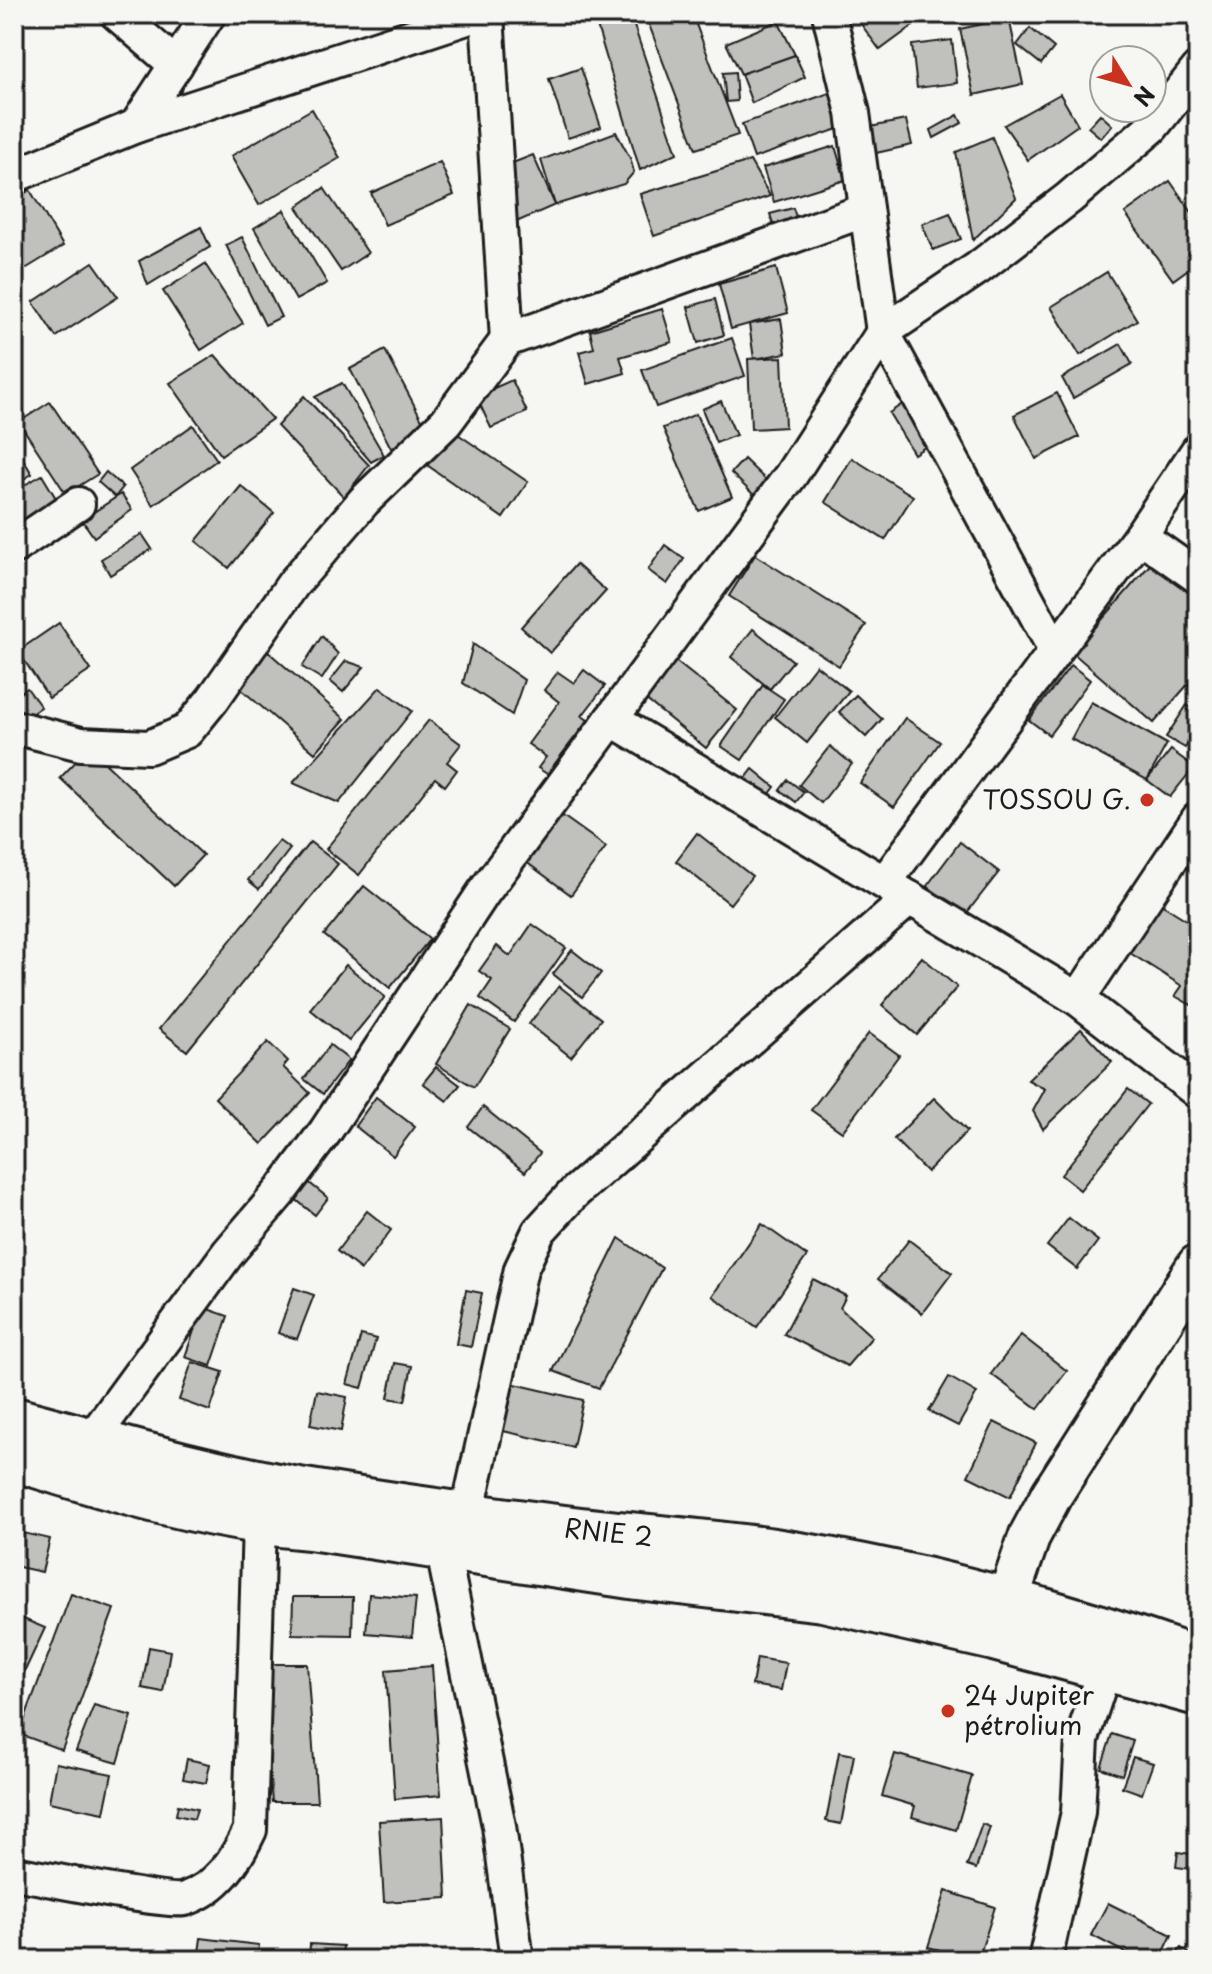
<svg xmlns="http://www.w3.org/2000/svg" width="1212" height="1974" viewBox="0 0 1212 1974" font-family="'Playpen Sans',sans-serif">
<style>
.building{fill:#c0c0bd;stroke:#1c1c1c;stroke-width:2}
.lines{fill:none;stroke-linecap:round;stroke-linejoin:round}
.minor-casing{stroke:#1c1c1c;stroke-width:38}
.tertiary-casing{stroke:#1c1c1c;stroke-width:46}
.trunk-casing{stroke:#1c1c1c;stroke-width:50}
.minor{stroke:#f6f6f2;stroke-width:32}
.tertiary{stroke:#f6f6f2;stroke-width:40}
.trunk{stroke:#f6f6f2;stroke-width:44}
.poi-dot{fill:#c8321e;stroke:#f6f6f2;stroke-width:3}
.labels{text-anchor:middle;stroke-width:7;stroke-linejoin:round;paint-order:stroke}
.poi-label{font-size:26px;fill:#1c1c1c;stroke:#f6f6f2;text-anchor:end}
.street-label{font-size:26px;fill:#1c1c1c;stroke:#f6f6f2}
</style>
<rect width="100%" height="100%" fill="#f6f6f2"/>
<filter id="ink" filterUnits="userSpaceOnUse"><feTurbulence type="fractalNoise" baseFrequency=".0125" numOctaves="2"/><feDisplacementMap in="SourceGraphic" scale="16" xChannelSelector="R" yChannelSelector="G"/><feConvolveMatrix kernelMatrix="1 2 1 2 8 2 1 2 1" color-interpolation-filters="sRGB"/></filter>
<g filter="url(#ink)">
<g class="building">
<path d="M598,14H630L677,153L640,170L594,16Z"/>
<path d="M645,14H692L738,135L696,149Z"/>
<path d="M866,14H929L880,50L858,20Z"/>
<path d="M1009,18L1023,84L974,95L960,29Z"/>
<path d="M778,21L795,55L741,74L726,43Z"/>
<path d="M1030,28L1054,48L1041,64L1017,45Z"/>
<path d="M952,40L957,83L917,88L912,45Z"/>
<path d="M795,55L805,77L752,103L741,74Z"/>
<path d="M581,68L601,127L568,138L549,79Z"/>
<path d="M735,72L737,101L726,102L723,73Z"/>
<path d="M832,92L844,127L754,158L742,124Z"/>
<path d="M1060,94L1078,125L1028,160L1004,125Z"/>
<path d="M312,109L340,158L259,205L231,156Z"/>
<path d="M1100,114L1112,125L1101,138L1088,127Z"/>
<path d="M958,115L962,123L934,138L931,130Z"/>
<path d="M906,120L912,145L876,153L870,127Z"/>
<path d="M616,132L630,158L634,172L624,184L555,205L541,160Z"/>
<path d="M992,137L1016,198L973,240L956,152Z"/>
<path d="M835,146L845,180L774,202L763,168Z"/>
<path d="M533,155L555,205L512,224L510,164Z"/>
<path d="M750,161L770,196L654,236L640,194Z"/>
<path d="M440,162L454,195L385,225L371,193Z"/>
<path d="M1170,181L1198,221V262L1173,280L1125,213Z"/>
<path d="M324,188L368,253L341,271L297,207Z"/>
<path d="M30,190L63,246L17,274L14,270V200Z"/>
<path d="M793,208L797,220L774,227L770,214Z"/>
<path d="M284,210L327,283L296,300L254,228Z"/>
<path d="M950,213L961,239L933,250L922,224Z"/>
<path d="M201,227L210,247L148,285L139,261Z"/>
<path d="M242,237L281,317L265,325L226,245Z"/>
<path d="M93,262L118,297L56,337L33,302Z"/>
<path d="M205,264L243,323L201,350L163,291Z"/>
<path d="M776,268L788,313L731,329L719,284Z"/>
<path d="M1107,272L1137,320L1080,355L1051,307Z"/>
<path d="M715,299L724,335L698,343L688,307Z"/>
<path d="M662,309L672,342L620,357L625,373L588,384L579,352L594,348L590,331Z"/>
<path d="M781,319L786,353L754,359L749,324Z"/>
<path d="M732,338L745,376L656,407L642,370Z"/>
<path d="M1121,344L1132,364L1073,398L1062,378Z"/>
<path d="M385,350L428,431L392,450L350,369Z"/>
<path d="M215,355L272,419L221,455L170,383Z"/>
<path d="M782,357L785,427L751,429L748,359Z"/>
<path d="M512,380L527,412L491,428L476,396Z"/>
<path d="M342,383L384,455L371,462L315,397Z"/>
<path d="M1057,393L1079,437L1036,459L1014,415Z"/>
<path d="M304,396L369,465L344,497L277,426Z"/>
<path d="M910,399L936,440L914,454L889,413Z"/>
<path d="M721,401L736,435L716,443L702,409Z"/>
<path d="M50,402L98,474L66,494L19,422Z"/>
<path d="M696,414L732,497L699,511L663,428Z"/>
<path d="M193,425L217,460L153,505L130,470Z"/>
<path d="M452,430L528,482L503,518L427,465Z"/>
<path d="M14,444L32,474L14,485Z"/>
<path d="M852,458L913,496L885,540L825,502Z"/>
<path d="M744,459L770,484L757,498L731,473Z"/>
<path d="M106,472L123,487L115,497L98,482Z"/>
<path d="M42,475L57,500L14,525V491Z"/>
<path d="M241,486L274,513L229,568L196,541Z"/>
<path d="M121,494L132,510L94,537L82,520Z"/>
<path d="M142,534L152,549L110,575L101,559Z"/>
<path d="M665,545L684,559L667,584L648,570Z"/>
<path d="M755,555L866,625L839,666L729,596Z"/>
<path d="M1154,560L1198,597V673L1154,723L1073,653Z"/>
<path d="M576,564L606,591L550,653L521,627Z"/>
<path d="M14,594L23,608L14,614Z"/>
<path d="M59,623L91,670L49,698L18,651Z"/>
<path d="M753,629L793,661L770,689L731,657Z"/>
<path d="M322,636L338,654L322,679L302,667Z"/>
<path d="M473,644L524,680L512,715L463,683Z"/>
<path d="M265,649L345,719L315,753L234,683Z"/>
<path d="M674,660L737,710L706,748L644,698Z"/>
<path d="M346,661L364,667L343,692L330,681Z"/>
<path d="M816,665L849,691L807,743L775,717Z"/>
<path d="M1071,665L1090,680L1049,735L1029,720Z"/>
<path d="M584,670L605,686L582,716L588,720L547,774L538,768L546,757L528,744L559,702L544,690L558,672L574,683Z"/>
<path d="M763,685L784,699L742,760L721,746Z"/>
<path d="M380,687L412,711L339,803L293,783Z"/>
<path d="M27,688L41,707L14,726V697Z"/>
<path d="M856,695L882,719L866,737L839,712Z"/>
<path d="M1091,702L1167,744L1147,780L1071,739Z"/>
<path d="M1187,705L1198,712V728L1185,748L1166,737Z"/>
<path d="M905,718L940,742L894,807L860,783Z"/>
<path d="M429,720L461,744L447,762L457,770L445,786L435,778L359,875L326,849Z"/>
<path d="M830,746L852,764L821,803L799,785Z"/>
<path d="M89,748L203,855L174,886L60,778Z"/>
<path d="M1171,750L1194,767L1170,797L1147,780Z"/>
<path d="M753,769L775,787L765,800L743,782Z"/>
<path d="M788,780L804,792L796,802L780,790Z"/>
<path d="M553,809L606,847L571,895L518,856Z"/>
<path d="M697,833L752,876L730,904L676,861Z"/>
<path d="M279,841L290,849L259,889L248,880Z"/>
<path d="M310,842L338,864L187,1051L159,1029Z"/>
<path d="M960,842L999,872L965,915L927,886Z"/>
<path d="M364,886L430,939L390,988L324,935Z"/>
<path d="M1161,904L1198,927V994L1191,1005L1175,996L1182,986L1130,953Z"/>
<path d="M532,924L566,948L514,1022L480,998L492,980L479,971L497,946L510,956Z"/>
<path d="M572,950L601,973L582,997L553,974Z"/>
<path d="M922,957L957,987L917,1035L882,1005Z"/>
<path d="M346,965L385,997L349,1041L310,1009Z"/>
<path d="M559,986L601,1019L571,1057L529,1024Z"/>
<path d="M471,1005L510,1029L474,1087L436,1064Z"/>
<path d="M1081,1029L1112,1062L1043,1129L1033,1111L1045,1089L1028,1080Z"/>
<path d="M869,1033L899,1055L842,1132L811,1110Z"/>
<path d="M268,1042L288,1061L283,1067L310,1093L262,1144L215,1098Z"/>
<path d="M330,1045L349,1060L323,1094L304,1079Z"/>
<path d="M436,1067L460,1085L447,1101L423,1083Z"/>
<path d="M1128,1089L1148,1104L1080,1190L1061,1175Z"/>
<path d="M376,1097L415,1127L393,1156L355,1126Z"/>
<path d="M934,1098L967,1131L927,1172L894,1139Z"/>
<path d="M483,1107L540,1153L525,1172L468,1127Z"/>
<path d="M307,1181L328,1198L315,1215L294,1198Z"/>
<path d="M367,1211L391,1230L361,1270L337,1251Z"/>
<path d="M1069,1218L1098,1241L1077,1269L1047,1246Z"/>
<path d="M762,1224L807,1256L757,1327L712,1296Z"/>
<path d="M619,1238L662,1268L599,1388L553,1371Z"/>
<path d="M909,1240L952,1273L922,1313L878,1279Z"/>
<path d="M813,1279L846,1296L840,1308L872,1337L847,1366L784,1334Z"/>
<path d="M294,1288L314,1295L297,1339L278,1333Z"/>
<path d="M466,1290L482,1293L471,1347L456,1344Z"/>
<path d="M202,1307L228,1316L211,1366L185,1357Z"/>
<path d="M361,1335L376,1339L362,1388L347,1384Z"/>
<path d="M1021,1335L1067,1371L1038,1409L991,1374Z"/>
<path d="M192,1362L223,1372L210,1411L179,1400Z"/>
<path d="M395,1363L412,1366L405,1401L388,1398Z"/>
<path d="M949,1377L977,1393L958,1426L929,1411Z"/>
<path d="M502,1381L583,1400L573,1447L490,1428Z"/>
<path d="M317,1391L347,1397L341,1431L310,1425Z"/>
<path d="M994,1422L1036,1443L1010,1497L968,1476Z"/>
<path d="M14,1531L50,1539L42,1572L14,1566Z"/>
<path d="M71,1594L114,1609L62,1750L19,1734Z"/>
<path d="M369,1594L416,1598L412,1637L366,1633Z"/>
<path d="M293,1597H353L352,1635L292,1634Z"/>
<path d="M14,1615L45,1628L14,1694Z"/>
<path d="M149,1647L170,1651L163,1692L142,1688Z"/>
<path d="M757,1658L786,1663L781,1690L752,1685Z"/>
<path d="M260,1664H307L317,1802H272Z"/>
<path d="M432,1666L441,1795L395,1799L386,1670Z"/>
<path d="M94,1705L132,1716L118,1763L76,1751Z"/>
<path d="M1112,1734L1133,1741L1122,1775L1101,1768Z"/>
<path d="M839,1752L854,1755L841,1824L826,1821Z"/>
<path d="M895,1754L972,1776L956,1830L912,1817L915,1806L882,1796Z"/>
<path d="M1133,1757L1153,1763L1142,1794L1122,1787Z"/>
<path d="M187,1759L210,1764L206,1783L183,1779Z"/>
<path d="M56,1763L112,1774L104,1813L49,1802Z"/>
<path d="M178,1805L197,1809L194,1819L176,1815Z"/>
<path d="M443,1817L447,1898L384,1902L379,1821Z"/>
<path d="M982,1824L990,1827L976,1869L967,1866Z"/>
<path d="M1178,1852L1198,1855V1870L1176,1867Z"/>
<path d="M946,1891L995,1907L978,1960L928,1947Z"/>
<path d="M1108,1903L1172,1935L1160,1960H1139L1091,1935Z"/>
<path d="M201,1938L259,1945L257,1960H198Z"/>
<path d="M310,1944L343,1946L342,1960H309Z"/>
<path d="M1181,1948L1196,1958L1194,1960H1173Z"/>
</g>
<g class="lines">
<defs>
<g id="minor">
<path d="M117,14L176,65"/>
<path d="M487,14L507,340"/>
<path d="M829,14L853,113L883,332L1055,650"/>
<path d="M136,126L209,14"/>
<path d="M14,176L136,126L479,14"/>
<path d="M1140,536L1198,577"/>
<path d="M14,547L78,504"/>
<path d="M611,719L1078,999L1198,1092"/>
<path d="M14,727L81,744L149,747L187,731L213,699L293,584L364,501L446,422L507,340L866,210"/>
<path d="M885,882L1140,536L1198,450"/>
<path d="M1078,999L1198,819"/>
<path d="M91,1440L228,1253L280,1192L325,1132L484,892L791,475L883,332L978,268L1069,198L1152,127L1198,69"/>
<path d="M467,1515L521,1269L539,1231L574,1193L910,898"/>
<path d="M442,1547L499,1826L517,1960"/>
<path d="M14,1873C39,1877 171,1904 185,1899C218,1888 236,1860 250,1830L259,1523"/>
<path d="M1045,1960L1078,1812L1082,1739L1105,1669"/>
</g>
<path id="tertiary" d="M997,1630L1030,1535L1052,1494L1198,1265"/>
<g id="trunk">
<path id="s1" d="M14,1420C110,1445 206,1474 304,1491C395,1506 488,1519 581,1530C645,1537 710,1542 774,1551C919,1573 1060,1612 1198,1660"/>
<path d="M14,1458C111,1489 209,1519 310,1527L637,1577L823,1599L994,1638L1198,1693"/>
</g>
</defs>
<use href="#minor" class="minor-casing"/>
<use href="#tertiary" class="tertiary-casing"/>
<use href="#trunk" class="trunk-casing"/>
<use href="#minor" class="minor"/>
<use href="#tertiary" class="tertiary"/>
<use href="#trunk" class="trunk"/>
</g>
</g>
<g class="poi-dot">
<circle cx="1147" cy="800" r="8"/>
<circle cx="948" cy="1711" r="8"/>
</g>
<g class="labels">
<g class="poi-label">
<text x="1131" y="809">TOSSOU G.</text>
<text x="964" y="1705" text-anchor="start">24 Jupiter<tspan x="964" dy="30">pétrolium</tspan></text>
</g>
<g class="street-label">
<text dy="9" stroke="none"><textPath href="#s1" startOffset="606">RNIE 2</textPath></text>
</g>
</g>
<rect width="1212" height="1974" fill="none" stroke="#f6f6f2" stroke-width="48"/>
<rect x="24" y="24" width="1164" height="1926" fill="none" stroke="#1c1c1c" stroke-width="3" filter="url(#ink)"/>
<g transform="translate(1128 84) rotate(127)"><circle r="38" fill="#f6f6f2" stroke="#9f9f9c" stroke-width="2"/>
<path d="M0-6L14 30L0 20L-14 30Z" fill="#c8321e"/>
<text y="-12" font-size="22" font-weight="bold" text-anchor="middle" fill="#1c1c1c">N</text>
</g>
</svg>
